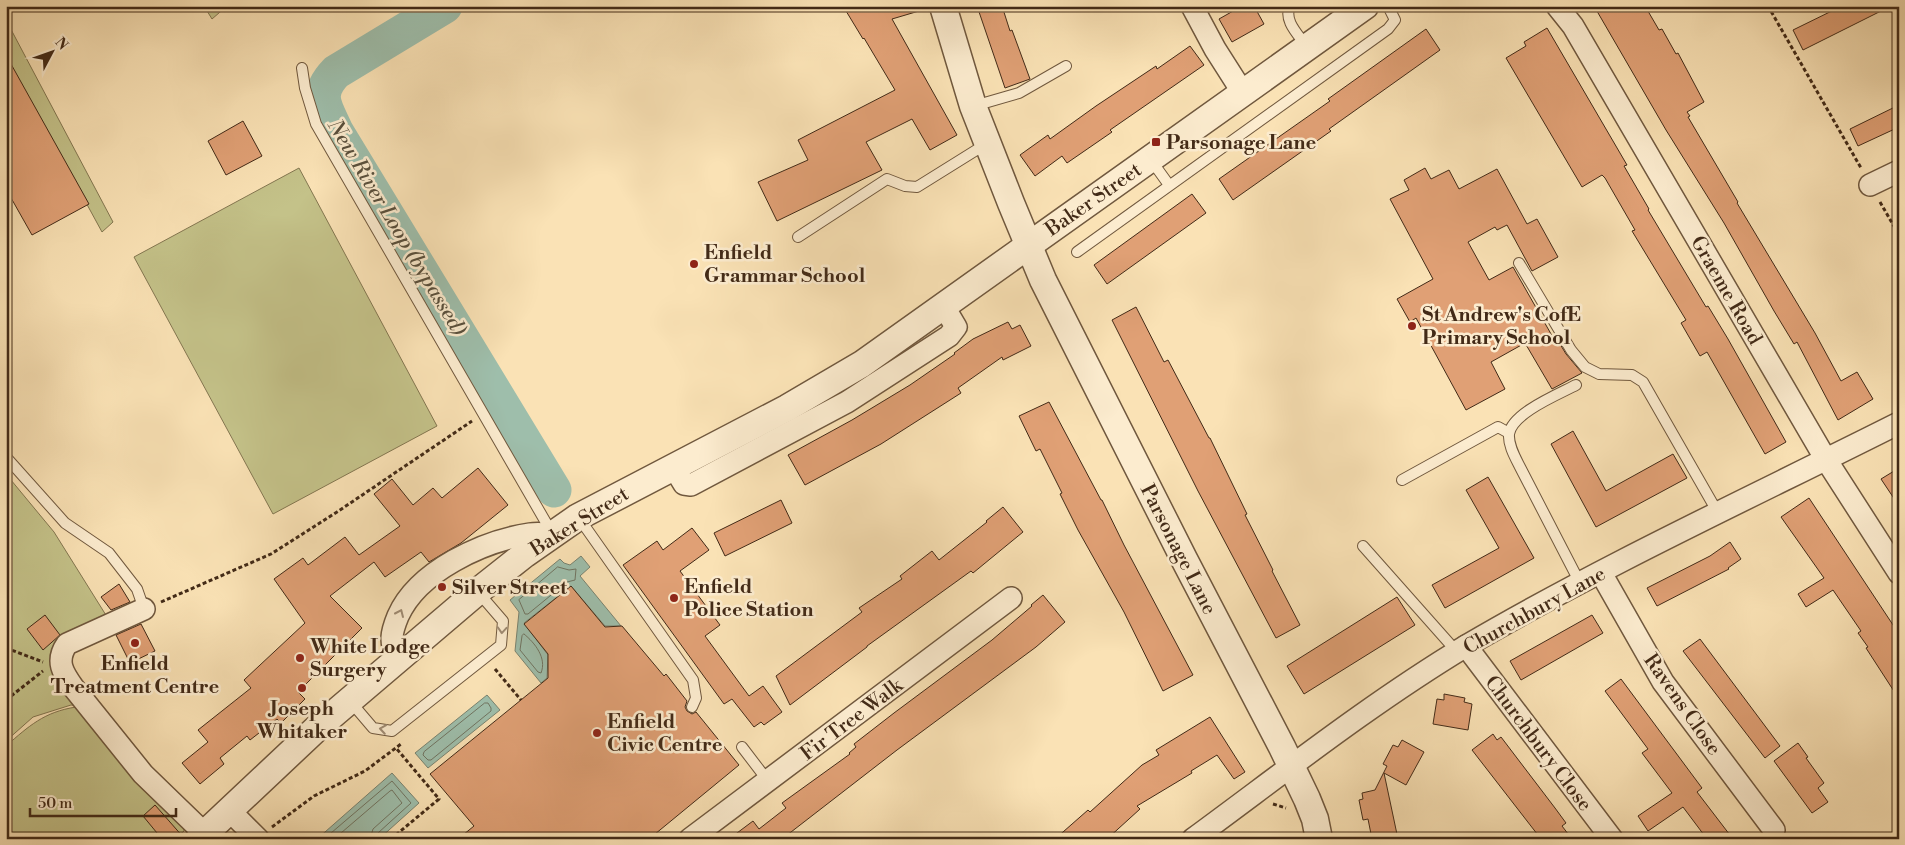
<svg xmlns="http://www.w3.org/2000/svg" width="1905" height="845" viewBox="0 0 1905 845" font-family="'Libre Bodoni',serif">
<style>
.green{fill:#c4c289;stroke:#837650}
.water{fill:#9ebeab;stroke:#798370}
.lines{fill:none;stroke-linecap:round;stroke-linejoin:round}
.shore{stroke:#707461;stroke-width:1}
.river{stroke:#9ebeab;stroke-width:35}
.building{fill:#e0a075;stroke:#422a17}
.service-casing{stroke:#70583e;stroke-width:12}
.minor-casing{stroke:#70583e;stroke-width:24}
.tertiary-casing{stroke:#70583e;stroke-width:29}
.path{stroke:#422a17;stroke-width:3;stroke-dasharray:4 2.5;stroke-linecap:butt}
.service{stroke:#fceccf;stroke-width:10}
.minor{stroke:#fceccf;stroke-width:21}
.tertiary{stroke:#fceccf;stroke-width:26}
.oneway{stroke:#9f8b73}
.poi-dot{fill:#8f2418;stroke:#fceccf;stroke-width:2}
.labels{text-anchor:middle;stroke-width:5;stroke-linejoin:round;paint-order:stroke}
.poi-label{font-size:20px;font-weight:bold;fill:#422a17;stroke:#fceccf;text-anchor:start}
.street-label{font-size:20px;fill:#422a17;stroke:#fceccf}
.water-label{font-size:21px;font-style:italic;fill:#594f3c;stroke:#fceccf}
</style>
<rect width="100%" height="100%" fill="#fae2b5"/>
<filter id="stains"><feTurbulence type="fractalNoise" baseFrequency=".004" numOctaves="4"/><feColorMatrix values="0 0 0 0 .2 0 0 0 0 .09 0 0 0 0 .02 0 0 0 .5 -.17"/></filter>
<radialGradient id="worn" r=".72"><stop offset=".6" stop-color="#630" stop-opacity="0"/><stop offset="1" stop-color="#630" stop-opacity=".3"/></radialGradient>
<g class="green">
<path d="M204,6H227L212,19Z"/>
<path d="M6,20L113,222L102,232L6,56Z"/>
<path d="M299,168L437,426L273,514L134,257Z"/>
<path d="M6,474L54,532L109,620L59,644L80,706L71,705L33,717L6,741Z"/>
<path d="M76,707L83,710L142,789L156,797L184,825V831L175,839H6V746C29,726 44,712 76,707Z"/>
</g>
<g class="water">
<path d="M581,556L590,567L580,576L621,626H605L571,586L524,623L548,655L547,678L541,683L515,651L519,612L510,600L560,559L564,563L570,565Z"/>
<path d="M487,695L500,710L428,768L415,753Z"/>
<path d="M392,773L419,803L379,839H317Z"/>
</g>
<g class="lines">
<g class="shore">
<path d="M558,567L569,570L576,569L575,580L567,582L528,614H525L519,600Z"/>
<path d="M524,634C535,643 547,658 541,673L538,672L520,650L522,636Z"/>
<path d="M485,703H488L491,708V711L431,760H428L423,755L424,752Z"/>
<path d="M324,839L392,781L411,803L378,833L376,839"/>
<path d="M334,839L390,791L392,790L402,803L373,829L370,839"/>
</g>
<path class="river" d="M445,6L336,72C314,95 325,106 336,131L554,490"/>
</g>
<g class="building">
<path d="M843,6H918L919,11L892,19L957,135L930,150L912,119L866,142L882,170L777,221L758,182L808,160L798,140L895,90L864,38L863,39Z"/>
<path d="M977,6H1002L1010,31L1012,30L1030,79L1005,88Z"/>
<path d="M1242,6H1254L1264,24L1232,42L1219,19Z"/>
<path d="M1594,6H1645L1659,30L1662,29L1676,54L1678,53L1704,102L1687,112L1690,116L1688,117L1738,202L1737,203L1815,333L1841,381L1857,372L1873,399L1838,420L1797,342L1794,344L1774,311L1724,223L1666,130Z"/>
<path d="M1842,6H1891L1803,50L1793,30Z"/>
<path d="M1547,28L1627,165L1624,166L1649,209L1648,210L1706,307L1708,306L1728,339L1786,442L1765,454L1707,352L1700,356L1681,323L1686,320L1632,231L1635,230L1605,178L1602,175L1582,187L1506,58L1526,46L1524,42Z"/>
<path d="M1426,29L1440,50L1329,129L1331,131L1233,200L1219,179L1330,101L1328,99Z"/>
<path d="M1190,46L1204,65L1110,130L1112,132L1067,163L1062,156L1035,176L1020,155L1048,135L1050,139L1096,106L1156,66L1157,69Z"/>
<path d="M6,55L89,204L32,235L6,189Z"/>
<path d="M1899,105V127L1858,146L1850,129Z"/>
<path d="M243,121L262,156L226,175L208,141Z"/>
<path d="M1425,168L1431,179L1449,170L1459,189L1497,169L1527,224L1537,219L1558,257L1532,271L1507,225L1497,230L1495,227L1468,242L1489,280L1513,267L1555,341L1557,339L1566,354L1582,373L1552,389L1525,343L1491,362L1505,389L1466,410L1416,318L1410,322L1397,299L1433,279L1390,199L1409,190L1404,180Z"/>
<path d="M1192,194L1206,213L1107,284L1094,265Z"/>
<path d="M1136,307L1164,362L1168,360L1209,438H1210L1247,514L1245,515L1273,570L1272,571L1300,625L1276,638L1198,491L1112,320Z"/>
<path d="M1008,322L1012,329L1020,325L1031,346L1003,360L1002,357L958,388L961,393L881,444L805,485L788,455L852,420L910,385L955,354L954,353L973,339Z"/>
<path d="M1049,402L1101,500H1102L1124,545L1193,675L1163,691L1124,612L1078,530L1060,494L1062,493L1040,449L1036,451L1019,416Z"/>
<path d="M1573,431L1606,491L1673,454L1687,478L1596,527L1551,444Z"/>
<path d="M478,468L508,505L461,543L429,562L421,552L385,577L374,562L330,596L362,628L298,692L305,699L281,723L277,719L250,740L247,736L220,758L224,764L200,784L182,763L208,742L198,730L251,688L244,680L305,623L274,579L303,558L308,565L345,537L359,555L400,526L374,494L392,479L413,505L433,488L442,498Z"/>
<path d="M1899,468V506L1881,479Z"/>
<path d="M1488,477L1534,558L1445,608L1432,585L1499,548L1466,490Z"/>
<path d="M1809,498L1899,634V699L1866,648L1868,647L1858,633L1861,631L1833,590L1806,607L1798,594L1824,578L1781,517Z"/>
<path d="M781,500L792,523L725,556L714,533Z"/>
<path d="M1003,507L1023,532L973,573L971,571L867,646V647L790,705L776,676L862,612L859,608L902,579L900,576L932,551L939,560L987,522L986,521Z"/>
<path d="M692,528L709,550L680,571L720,625L705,636L749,696L763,686L782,712L764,725L761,722L754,727L732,699L724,704L623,565L657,541L663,550Z"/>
<path d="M1730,542L1741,559L1728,568L1729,569L1657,606L1647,588L1710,556Z"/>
<path d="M119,584L130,602L111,610L101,597Z"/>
<path d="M571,586L605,627L622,626L664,676L666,674L687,701L685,707L687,711L692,714L696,712L739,765L649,839H458L474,826L430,774L548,678V654L524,624Z"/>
<path d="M1043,595L1065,622L1036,647L897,750L782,839H729L753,821L759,829L786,808L782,803L850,754L849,753L856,747L854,744L894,713L992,640L1032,606L1031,605Z"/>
<path d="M1397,597L1415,625L1304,694L1287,666Z"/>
<path d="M45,615L60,635L43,650L27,629Z"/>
<path d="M1592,615L1603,633L1521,680L1510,661Z"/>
<path d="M141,624L155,651L130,663L116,635Z"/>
<path d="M1700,639L1780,746L1765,758L1683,651Z"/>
<path d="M1621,679L1702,788L1697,792L1733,839H1707L1683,807L1648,831L1638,816L1672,793L1642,753L1648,749L1605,691Z"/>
<path d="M1444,694L1465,698L1464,702L1472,704L1468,730L1433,724L1437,699L1444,700Z"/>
<path d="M1210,717L1245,772L1234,779L1217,755L1191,771L1192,773L1137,806L1140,809L1107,839H1055L1088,810L1090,812L1142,765L1159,755L1156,750Z"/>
<path d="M1493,734L1497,740L1501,737L1555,808L1566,823L1562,826L1572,839H1541L1472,750Z"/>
<path d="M1402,740L1424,752L1406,785L1384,773L1398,839H1372L1368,819L1363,820L1359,800L1363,799L1362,793L1375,790L1387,766L1383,764L1393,745L1398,747Z"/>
<path d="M1798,743L1808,757L1806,758L1824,783L1818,788L1828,802L1812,813L1774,761Z"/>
<path d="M155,805L184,838V839H162L143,816Z"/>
</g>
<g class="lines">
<defs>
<g id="service">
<path d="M1290,6C1283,21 1299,35 1307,47"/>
<path d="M302,68L305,88L316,124L552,533"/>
<path d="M974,106L1019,93L1066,66"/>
<path d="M1151,160L1169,185"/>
<path d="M798,237L887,179L905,186L917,187L986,144"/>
<path d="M1077,252L1388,29L1395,20L1388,6"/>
<path d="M1519,263L1571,350L1585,367L1599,374L1632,375L1643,382L1718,513"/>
<path d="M1576,385C1559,394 1512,413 1509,434C1508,445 1515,457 1520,467L1580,583"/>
<path d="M6,457L65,523L109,553L137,589L144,609"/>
<path d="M1402,480L1498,427L1509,433"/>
<path d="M579,518L693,680L696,698L692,707"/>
<path d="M1363,546L1457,652"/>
<path d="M350,701L373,728L392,731L501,645L503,621L478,592"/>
<path d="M742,747L768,781"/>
</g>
<g id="minor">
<path d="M1192,6L1215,49L1243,93"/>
<path d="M1557,6L1573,26L1825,458L1899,573"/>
<path d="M1870,185L1899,171"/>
<path d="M673,466L684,484L691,485L847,402L949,336L956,327L943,305"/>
<path d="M1601,573L1663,682L1774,830"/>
<path d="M144,609L67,644C55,661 63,673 73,687L143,774L205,834"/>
<path d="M1466,646L1612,839"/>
<path d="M398,659C389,642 391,633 398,616C418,571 483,541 530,534C537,533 545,534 553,534"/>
<path d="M230,811L258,839"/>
<path d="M690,839L1011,598"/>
<path d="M1193,839C1283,773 1370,704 1466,646C1606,564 1754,496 1899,423"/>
</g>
<g id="tertiary">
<path d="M943,6L973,106L1011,203L1043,280L1184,559L1282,747L1307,799L1315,819L1319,839"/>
<path d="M199,839L316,729L477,592L525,554L578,517L787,408L862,364L1365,6"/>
</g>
</defs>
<use href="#service" class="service-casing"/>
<use href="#minor" class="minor-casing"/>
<use href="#tertiary" class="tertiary-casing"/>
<g class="path">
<path d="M1768,6L1861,168"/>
<path d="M1880,202L1899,235"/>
<path d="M161,602L271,554L337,512L472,421"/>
<path d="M6,648L43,662"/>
<path d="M495,669L521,700"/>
<path d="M6,700L43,671"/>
<path d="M1273,804L1286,808"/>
<path d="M272,827L314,796L365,771L401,744"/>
<path d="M391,839L439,799L396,748"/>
</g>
<use href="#service" class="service"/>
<use href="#minor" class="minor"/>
<use href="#tertiary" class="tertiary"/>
</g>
<defs><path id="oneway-chevron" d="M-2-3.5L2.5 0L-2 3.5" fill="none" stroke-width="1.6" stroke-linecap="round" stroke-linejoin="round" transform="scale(1.25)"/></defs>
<g class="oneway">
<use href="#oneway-chevron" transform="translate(400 613) rotate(-66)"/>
<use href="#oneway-chevron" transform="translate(502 630) rotate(94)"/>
<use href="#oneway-chevron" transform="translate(383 729) rotate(-171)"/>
</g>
<g class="poi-dot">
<rect x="1151" y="137" width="10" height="10" rx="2.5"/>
<circle cx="694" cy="264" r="5"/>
<circle cx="1412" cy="326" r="5"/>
<circle cx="442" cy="587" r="5"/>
<circle cx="674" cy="598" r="5"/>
<circle cx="135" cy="643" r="5"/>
<circle cx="300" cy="658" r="5"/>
<circle cx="302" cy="688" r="5"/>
<circle cx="597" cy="733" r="5"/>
</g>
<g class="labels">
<g class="poi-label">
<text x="1166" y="149">Parsonage Lane</text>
<text x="704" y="259">Enfield<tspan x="704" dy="23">Grammar School</tspan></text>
<text x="1422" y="321">St Andrew's CofE<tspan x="1422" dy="23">Primary School</tspan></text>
<text x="684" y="593">Enfield<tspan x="684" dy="23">Police Station</tspan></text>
<text x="452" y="594">Silver Street</text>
<text x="310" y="653">White Lodge<tspan x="310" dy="23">Surgery</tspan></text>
<text x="135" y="670" text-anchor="middle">Enfield<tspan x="135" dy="23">Treatment Centre</tspan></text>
<text x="302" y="715" text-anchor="middle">Joseph<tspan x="302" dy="23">Whitaker</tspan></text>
<text x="607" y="728">Enfield<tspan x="607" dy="23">Civic Centre</tspan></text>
</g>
<g class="street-label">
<text transform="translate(1093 199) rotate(-35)" y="7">Baker Street</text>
<text transform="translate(1727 290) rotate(60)" y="7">Graeme Road</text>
<text transform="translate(579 521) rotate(-32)" y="7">Baker Street</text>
<text transform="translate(1179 549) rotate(63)" y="7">Parsonage Lane</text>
<text transform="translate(1534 610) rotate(-29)" y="7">Churchbury Lane</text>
<text transform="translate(1683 704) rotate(55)" y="7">Ravens Close</text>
<text transform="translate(851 719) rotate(-37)" y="7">Fir Tree Walk</text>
<text transform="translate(1539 743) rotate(53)" y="7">Churchbury Close</text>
</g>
<g class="water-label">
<text transform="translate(397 227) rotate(59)" y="7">New River Loop (bypassed)</text>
</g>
</g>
<rect width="1905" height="845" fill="none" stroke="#fae2b5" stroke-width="25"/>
<rect x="8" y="8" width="1890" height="830" fill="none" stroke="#422a17" stroke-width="2.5"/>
<rect x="12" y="12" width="1880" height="820" fill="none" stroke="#422a17"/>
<g transform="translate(52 52) rotate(49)" stroke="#fceccf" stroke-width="4" paint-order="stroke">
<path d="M0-4L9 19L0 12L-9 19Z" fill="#422a17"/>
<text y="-8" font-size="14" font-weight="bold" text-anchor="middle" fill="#422a17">N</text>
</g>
<path d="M30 808v8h146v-8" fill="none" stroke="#422a17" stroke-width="2.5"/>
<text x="38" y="808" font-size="15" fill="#422a17" stroke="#fceccf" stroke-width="4" paint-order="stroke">50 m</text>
<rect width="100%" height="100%" filter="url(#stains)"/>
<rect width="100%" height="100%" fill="url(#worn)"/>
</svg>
